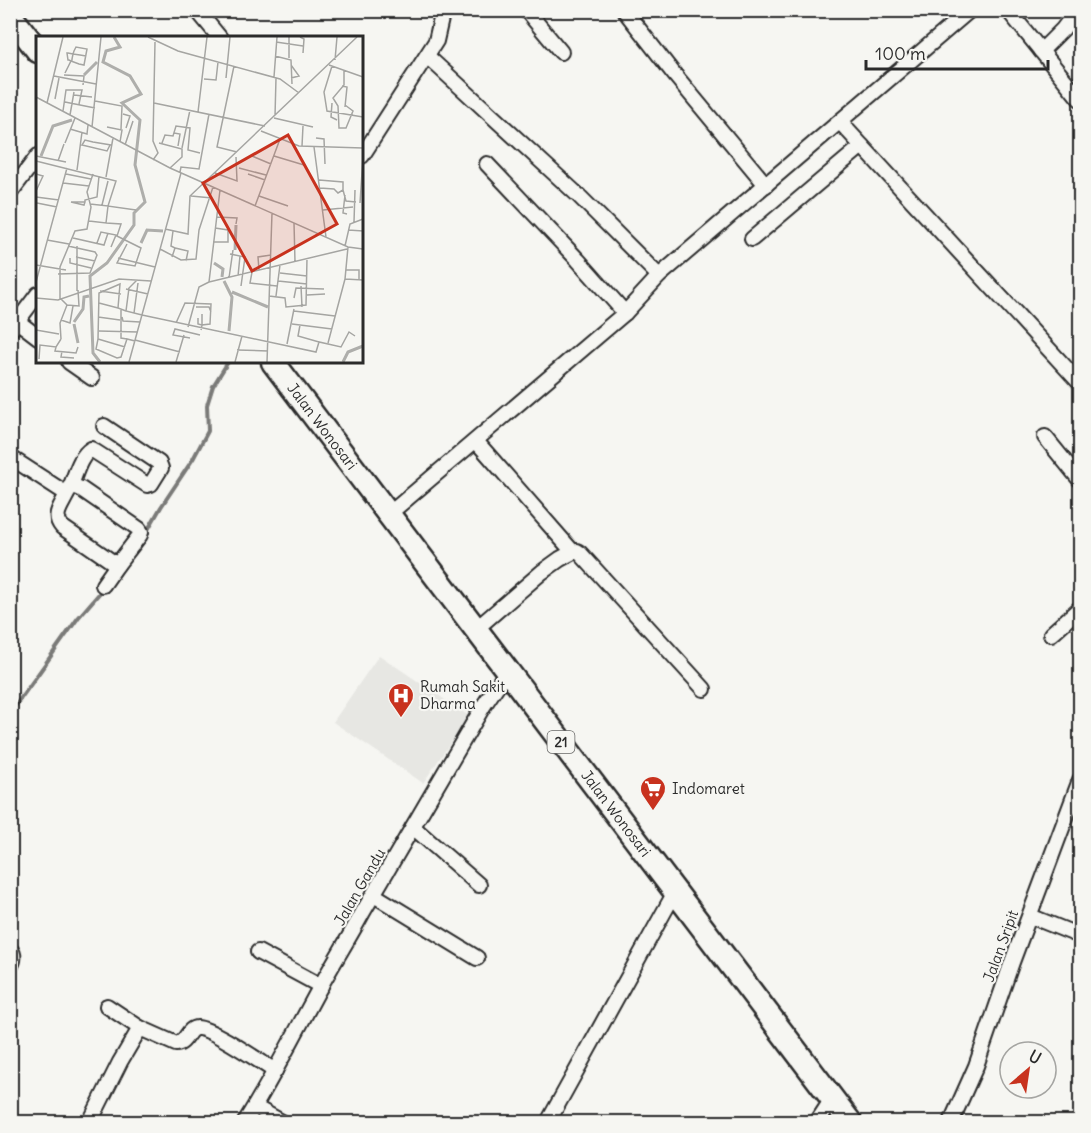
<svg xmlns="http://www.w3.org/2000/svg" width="1091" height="1133" viewBox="0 0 1091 1133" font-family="Delius,sans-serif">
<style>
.built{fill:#e7e7e3}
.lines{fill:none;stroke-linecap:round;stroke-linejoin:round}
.stream{stroke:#7a7a78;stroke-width:4}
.minor-casing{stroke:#2b2b2b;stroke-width:18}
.trunk-casing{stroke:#2b2b2b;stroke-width:27}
.minor{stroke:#f6f6f2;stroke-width:14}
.trunk{stroke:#f6f6f2;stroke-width:22}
.labels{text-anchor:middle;stroke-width:4.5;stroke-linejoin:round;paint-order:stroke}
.shield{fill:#f6f6f2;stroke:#686867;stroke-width:1.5}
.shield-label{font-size:14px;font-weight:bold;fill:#2b2b2b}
.street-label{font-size:15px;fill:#2b2b2b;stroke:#f6f6f2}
.poi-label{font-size:15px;fill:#2b2b2b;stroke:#f6f6f2;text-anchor:start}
.inset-river{fill:none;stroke:#aeaeab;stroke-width:3}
.inset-road{fill:none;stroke:#a5a5a2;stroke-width:1.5}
.view{fill:#c8321e;fill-opacity:0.15;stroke:#c8321e;stroke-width:3}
.inset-edge{fill:none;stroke:#2b2b2b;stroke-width:3}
</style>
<rect width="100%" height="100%" fill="#f6f6f2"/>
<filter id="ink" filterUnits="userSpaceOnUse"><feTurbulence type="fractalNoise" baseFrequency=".0167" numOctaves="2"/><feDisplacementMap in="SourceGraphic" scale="12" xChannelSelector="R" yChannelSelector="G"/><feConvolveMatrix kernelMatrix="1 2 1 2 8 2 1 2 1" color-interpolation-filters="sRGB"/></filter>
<g filter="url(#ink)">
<path class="built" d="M379,655L469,716L423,783L333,722Z"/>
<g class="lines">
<g class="stream">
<path d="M146,533L161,507L193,459L208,431L207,405L213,386L228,362"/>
<path d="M10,716L16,705L78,618L103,589"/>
</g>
<defs>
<g id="minor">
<path d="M197,10L220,38"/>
<path d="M526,10L561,52"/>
<path d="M624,10L674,74L766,185"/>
<path d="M1008,10L1080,99"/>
<path d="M1041,51L1063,29L1077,10"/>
<path d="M427,56L579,196L659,276"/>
<path d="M840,122L1078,381"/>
<path d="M362,156L436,41L443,10"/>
<path d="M487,164L578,260L625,313"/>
<path d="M10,193L38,156"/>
<path d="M752,239L862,146"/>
<path d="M17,321L38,337"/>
<path d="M10,331L38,294"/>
<path d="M69,362L92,378"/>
<path d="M1045,437L1080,480"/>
<path d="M476,441L573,552L577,551L580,553L704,689"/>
<path d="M10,457L67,494L71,485L81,489L139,529L141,532L140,535L117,565L103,585"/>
<path d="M71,485C76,473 80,456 91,449L147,485L151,484L161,468L159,463L104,426"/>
<path d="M67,494C61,507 52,515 62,527L117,565"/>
<path d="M389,514L625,313L659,276L970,10"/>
<path d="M476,629L542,572L560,559L573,552"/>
<path d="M1051,634L1080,608"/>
<path d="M413,827L479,885"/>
<path d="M374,895L477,958"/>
<path d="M1030,916L1080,936"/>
<path d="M10,949C15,954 14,961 10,967"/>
<path d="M258,952L321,986"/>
<path d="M107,1006L140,1028"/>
<path d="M255,1107L282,1122"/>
<path d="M90,1122L120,1062L140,1028L176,1044C187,1043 187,1028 197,1028C210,1027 262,1063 275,1071"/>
<path d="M245,1122C272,1079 295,1033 319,989C333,963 349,938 363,912L484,705L507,671"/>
<path d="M548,1122L675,892"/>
<path d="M817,1122L832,1099"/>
<path d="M951,1122L976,1066L1012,962L1080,780"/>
</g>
<g id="trunk">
<path d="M10,15L38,51"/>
<path id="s1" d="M273,362L850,1122"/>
</g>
</defs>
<use href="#minor" class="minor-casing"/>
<use href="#trunk" class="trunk-casing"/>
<use href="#minor" class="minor"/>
<use href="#trunk" class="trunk"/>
</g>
</g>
<defs>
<symbol id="hospital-pin" viewBox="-11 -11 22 30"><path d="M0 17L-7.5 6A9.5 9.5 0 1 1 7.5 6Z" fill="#c8321e" stroke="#f6f6f2"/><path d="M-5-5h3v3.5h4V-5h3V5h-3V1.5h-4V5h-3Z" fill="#fff"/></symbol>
<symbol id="supermarket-pin" viewBox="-11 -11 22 30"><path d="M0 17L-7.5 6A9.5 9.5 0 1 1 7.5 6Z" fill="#c8321e" stroke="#f6f6f2"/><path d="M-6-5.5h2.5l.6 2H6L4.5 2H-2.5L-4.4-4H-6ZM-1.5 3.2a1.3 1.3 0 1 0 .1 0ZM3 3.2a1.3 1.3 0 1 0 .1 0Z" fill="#fff"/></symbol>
</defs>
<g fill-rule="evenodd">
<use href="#hospital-pin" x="386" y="681" width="30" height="40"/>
<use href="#supermarket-pin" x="638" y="774" width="30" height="40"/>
</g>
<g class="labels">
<rect class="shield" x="547.5" y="731" width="27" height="22" rx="4.5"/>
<g class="shield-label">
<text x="561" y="747">21</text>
</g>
<g class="street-label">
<text dy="5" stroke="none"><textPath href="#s1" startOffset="81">Jalan Wonosari</textPath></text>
<text dy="5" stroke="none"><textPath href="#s1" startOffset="567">Jalan Wonosari</textPath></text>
<text transform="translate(360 887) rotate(-60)" y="5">Jalan Gandu</text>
<text transform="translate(1001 946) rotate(-70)" y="5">Jalan Sripit</text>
</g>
<g class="poi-label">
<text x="420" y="692">Rumah Sakit<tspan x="420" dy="17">Dharma</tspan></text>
<text x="672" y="794">Indomaret</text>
</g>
</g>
<g transform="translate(36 36)">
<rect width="327" height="327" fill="#f6f6f2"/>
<path class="inset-river" d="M48,39L61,26M5,120L17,90L36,84M105,207L111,194L127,195M199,214L200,189M178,227L187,233L186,241M188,245L196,261L193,295M196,256L232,271M38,286L47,273L48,261L53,260M38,288L42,307M64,326L57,317L54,240L71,227L98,189V177L109,166L99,129L104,84L86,67L105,58L94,40L67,26L70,15L84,11L78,1M307,326L312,316L327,310"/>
<path class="inset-road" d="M112,1L142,15L244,43L263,57M264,1L268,3L267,17M240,6L267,10M239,20L255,24L256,48M253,22V1M299,24L301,1M255,29L263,40L255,42M293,29L327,41M198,30L181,111L201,116M296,30L288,56L291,75L327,81M308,34V49L297,62L302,70L303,92H310L317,75L309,69M29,37L35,25L36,24V23L37,18L38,15L40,11L51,13L48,29L43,28L35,25L33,24H32L31,17H32L37,18L44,19L50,20M28,39L48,40L47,49M18,40L60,48M238,41L241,1M190,42L194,1M168,43L180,44L182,26M306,50L311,51L309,71M38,59L56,61M0,61L134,132L312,211L327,213M19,63L23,42M59,65L86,70L85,93M29,66L59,72M11,67L27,1M118,67L229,90M296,67L295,81L301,84M27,75L30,54H46L43,68M162,76L171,1M87,78L94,80L90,92M34,79L38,56M239,80L240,42M238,82L277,91M56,91L65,1M71,91L86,94L84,106M34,93L51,98L52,89M225,95L263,110L327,112M138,97L144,98L142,110M280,102L288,103L289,128M29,107L39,82M123,107L146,113V121L134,132M126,107L129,99L137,100L140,90L154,92L152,114L164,117M74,109L71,115L46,109L49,104L57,106L75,109L76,110M89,109L97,85M266,110L267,90M278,111L290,201M146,112L154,74M0,120L30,126M216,120L235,128M238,120L268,129M117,124L122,117L117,105L119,6M0,125L80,145L72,170L54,168M22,125L28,108M203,132L230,139M41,134L46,96M144,136L145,131L163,133L173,78M179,137L201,145L200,121M0,138L7,140L0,155M30,138L55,143M212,138L229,144M70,141L77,102M283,144L307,146V154L302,157L298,153L284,152M27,147L53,150M184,154L173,246L311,213M307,154L310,165L320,166M309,159L307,177L311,178M155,160L176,162M223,160L252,170M0,161L23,164M49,166H35L48,169L49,166V164L61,161L63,140M1,167L21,171M324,167L327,121M66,169L72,145M219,170L244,103M287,174L317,171M181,181L201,182L200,188M53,185L70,187L72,170L100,174M318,186L319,154M70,187L85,188L81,200L105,212L99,230L81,227L91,208M258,187L259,226M129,193L152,198L154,160L321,1M312,194L327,195V187M137,195L135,210L139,212M37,202L68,209L72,197M11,204L33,208M177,206H192V194L179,192M61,207L65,196L80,199L75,211M41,210V255M309,210L314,188L327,183M124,213L145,224L160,223L163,194L177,151M194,218L209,221L205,250M40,221L59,225M136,221L139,212L152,215L150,225M34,222V227L55,232M82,222L119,231M0,229L30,234M223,234L222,221L235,219M310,234H323V243M216,236L214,247L241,250M244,237L271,240M22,238L54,237L61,219L59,216L32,210M202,240L204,220M193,242L197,214M309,243L327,244M101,244L93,252L90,275L106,279M242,245L271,248M0,246L31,132M265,250L266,271M90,253L112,258M64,255L85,258M271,259L289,258M233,260L249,262L250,271L270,269L271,222M240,260L244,229M0,262L22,264L83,243L115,245M258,262L260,252L288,253M24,263V231L39,195L51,193L55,171L51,156L57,138M63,267L82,272M31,269L43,270L42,254M160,271H173L175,276M85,274V302L91,303M258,275L299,280M98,277L102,247M106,279L280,316L283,306L305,311L313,296L319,300M62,281L84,284M86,281L87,285L104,286M162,282V288L166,289V278M25,284L34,287L37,270M140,287L149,267L175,268L174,288L166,289L165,294M256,288L296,293M264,289L262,300L283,306M152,291L163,251L173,246M0,294L23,298M63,295L102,296M154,302L137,299L139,293L164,299M25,303L24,287L31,269L25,263M62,303L63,257L84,248L82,272L90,275M99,304L144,316M292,307L309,243L312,211M251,308L258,273M20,311L19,315L40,317L42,311M89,311L62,303L60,313L81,322L85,321L91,303L99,305M201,314L232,315M26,315L25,321L38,322M3,323L4,309L20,311L25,303M93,326L145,137M140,326L148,299M199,326L206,300M231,326L236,177"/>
<path class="view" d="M252,99L301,188L216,235L167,147Z"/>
<rect width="327" height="327" class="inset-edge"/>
</g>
<rect width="1091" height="1133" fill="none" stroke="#f6f6f2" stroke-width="36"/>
<rect x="18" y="18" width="1055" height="1097" fill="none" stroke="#2b2b2b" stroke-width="2" filter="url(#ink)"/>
<g transform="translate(1028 1070) rotate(29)"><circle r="28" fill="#f6f6f2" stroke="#a5a5a2" stroke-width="1.5"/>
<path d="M0-4.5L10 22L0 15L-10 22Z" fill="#c8321e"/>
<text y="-9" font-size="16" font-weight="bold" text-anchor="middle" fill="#2b2b2b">U</text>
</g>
<path d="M866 60v9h182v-9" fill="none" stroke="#2b2b2b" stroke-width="3"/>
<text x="875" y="60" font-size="18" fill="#2b2b2b" stroke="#f6f6f2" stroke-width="4.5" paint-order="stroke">100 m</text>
</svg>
